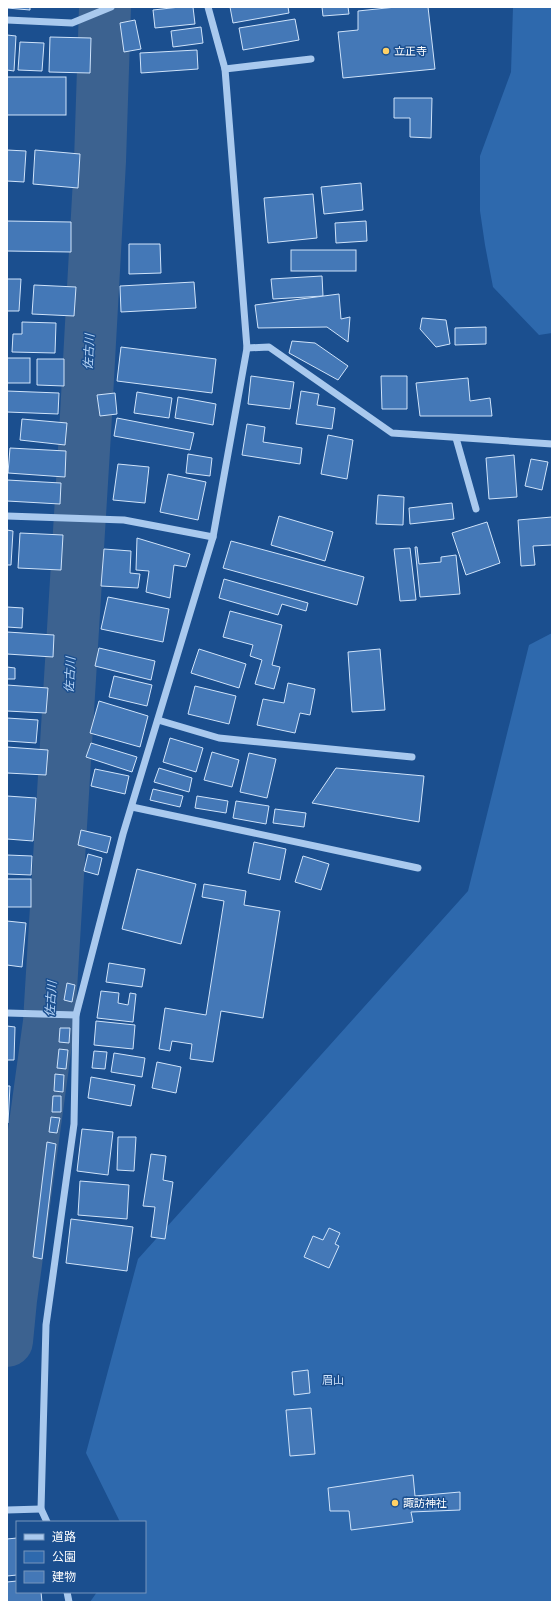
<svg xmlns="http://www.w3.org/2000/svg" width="559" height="1609" viewBox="0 0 559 1609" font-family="'Golos Text','Noto Sans JP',sans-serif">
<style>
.green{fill:#2e69ad}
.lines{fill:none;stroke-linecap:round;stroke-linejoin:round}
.river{stroke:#3c6290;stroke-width:52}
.building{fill:#4478b7;stroke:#cfe3fa}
.minor{stroke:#a9c9ee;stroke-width:7}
.poi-dot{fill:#ffd166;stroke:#1b4f8f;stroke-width:1.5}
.labels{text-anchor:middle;stroke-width:3;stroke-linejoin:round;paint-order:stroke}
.poi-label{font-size:11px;fill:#fff;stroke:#1b4f8f;text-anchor:start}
.park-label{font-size:11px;fill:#cfe3fa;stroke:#1b4f8f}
.water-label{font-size:12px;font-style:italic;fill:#b5d3f5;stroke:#1b4f8f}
</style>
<rect width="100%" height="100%" fill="#1b4f8f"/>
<g class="green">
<path d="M513,7H552V333L539,335L493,287L485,245L480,211V156L511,72Z"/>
<path d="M552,633V1602H90L97,1592H145V1522H120L86,1453L138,1259L468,891L529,645Z"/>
</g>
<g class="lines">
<path class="river" d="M7,1341L11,1300L49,1022L85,433L100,161L105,7"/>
</g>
<g class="building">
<path d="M7,7H30V10L7,8Z"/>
<path d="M180,7H193L195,24L155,28L153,10Z"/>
<path d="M230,7H288L289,13L233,23Z"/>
<path d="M322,7H348L349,14L323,16Z"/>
<path d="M396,7H428L435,69L343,78L338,32L358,30V11Z"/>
<path d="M295,19L299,40L243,50L239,28Z"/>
<path d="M135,20L141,49L124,52L120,23Z"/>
<path d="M201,27L203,43L173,47L171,31Z"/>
<path d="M7,35L16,36L14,71L7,70Z"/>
<path d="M50,37L91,38L90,73L49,72Z"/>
<path d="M20,42L44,43L42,71L18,70Z"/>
<path d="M197,50L198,69L141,73L140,53Z"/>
<rect x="7" y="77" width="59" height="38"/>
<path d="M394,98H432L431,138L410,137V118H394Z"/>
<path d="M7,150L26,151L24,182L7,181Z"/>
<path d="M35,150L80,154L78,188L33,184Z"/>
<path d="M361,183L363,210L324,214L321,187Z"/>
<path d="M313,194L317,238L268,243L264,198Z"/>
<path d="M7,221L71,222V252L7,251Z"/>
<path d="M366,221L367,241L336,243L335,223Z"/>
<path d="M129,244H160L161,273L129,274Z"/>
<rect x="291" y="250" width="65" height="21"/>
<path d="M322,276L323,296L273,299L271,279Z"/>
<path d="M7,279H21L19,311H7Z"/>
<path d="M194,282L196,308L121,312L120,286Z"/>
<path d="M34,285L76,287L74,316L32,314Z"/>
<path d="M339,294L341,319L350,317L348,342L327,327L258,328L255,305Z"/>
<path d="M422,318L446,320L450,344L436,347L420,329Z"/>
<path d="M22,322L56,323L55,353L12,352L13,334H22Z"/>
<path d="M486,327V344L455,345V328Z"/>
<path d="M292,341L315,343L348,366L338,380L289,353Z"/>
<path d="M121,347L216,359L212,393L117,381Z"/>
<rect x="7" y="358" width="23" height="25"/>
<path d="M37,359H64V386L37,385Z"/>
<path d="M251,376L294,382L290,409L248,404Z"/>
<path d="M381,376H407V409H382Z"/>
<path d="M468,378L470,401L490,398L492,416H420L416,383Z"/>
<path d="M7,391L59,393L58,414L7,412Z"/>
<path d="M301,391L319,394L317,405L335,408L332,429L296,424Z"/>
<path d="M137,392L172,398L169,418L134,413Z"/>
<path d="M115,393L117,414L100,416L97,395Z"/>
<path d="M178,397L216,404L213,425L175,418Z"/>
<path d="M117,418L194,433L190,450L114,436Z"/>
<path d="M22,419L67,423L65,445L20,440Z"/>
<path d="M247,424L265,427L263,442L302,448L300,464L242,455Z"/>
<path d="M328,435L353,440L347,479L321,474Z"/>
<path d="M10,448L66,451L65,477L8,473Z"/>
<path d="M188,454L212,458L210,476L186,473Z"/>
<path d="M514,455L517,497L489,499L486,458Z"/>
<path d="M531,459L548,462L542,490L525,486Z"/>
<path d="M118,464L149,467L145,503L113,500Z"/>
<path d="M168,474L206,482L198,520L160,512Z"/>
<path d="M7,480L61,483L60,504L7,501Z"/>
<path d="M378,495L404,497L403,525L376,524Z"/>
<path d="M452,503L454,519L410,524L409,508Z"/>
<path d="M279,516L333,532L325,561L271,545Z"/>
<path d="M552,517V545L533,546L535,565L521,566L518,520Z"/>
<path d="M487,522L500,563L466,575L452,533Z"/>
<path d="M7,530L13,531L11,565H7Z"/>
<path d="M20,533L63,535L61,570L18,568Z"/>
<path d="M137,538L190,554L186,567L174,565L170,598L146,592L149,571L136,570Z"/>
<path d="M231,541L364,577L357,605L223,568Z"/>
<path d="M415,547H417L419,564L441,562V557L456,555L460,594L420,597Z"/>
<path d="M410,548L416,600L400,601L394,549Z"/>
<path d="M104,549L131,551L130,573L140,574L138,588L101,586Z"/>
<path d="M224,579L308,603L306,611L282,604L278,615L219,598Z"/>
<path d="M108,597L169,609L163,642L101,629Z"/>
<path d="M7,607L23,608L22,628L7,627Z"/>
<path d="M230,611L282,625L272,665L280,667L274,689L255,684L262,660L250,656L253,645L223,637Z"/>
<path d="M7,632L54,635L53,657L7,654Z"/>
<path d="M99,648L155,661L151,680L95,666Z"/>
<path d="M199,649L246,664L239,688L191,673Z"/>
<path d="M380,649L385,710L352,712L348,652Z"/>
<path d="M7,667L15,668V679H7Z"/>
<path d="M114,676L152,685L147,706L109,697Z"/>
<path d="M288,683L315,689L310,715L300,713L295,733L257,725L263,699L284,703Z"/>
<path d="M7,685L48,688L46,713L7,711Z"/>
<path d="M195,686L236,696L229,724L188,714Z"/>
<path d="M99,701L148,716L140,747L90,733Z"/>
<path d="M7,718L38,720L36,743L7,741Z"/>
<path d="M170,738L203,748L196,772L163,762Z"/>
<path d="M91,743L137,757L132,772L86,757Z"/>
<path d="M7,747L48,750L46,775L7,773Z"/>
<path d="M212,752L239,760L232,787L204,780Z"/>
<path d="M249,753L276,759L267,798L240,792Z"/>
<path d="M159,768L192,778L189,792L154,782Z"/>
<path d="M336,768L424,776L419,822L312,803Z"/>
<path d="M95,769L129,776L125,794L91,786Z"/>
<path d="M153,789L183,796L180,807L150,800Z"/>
<path d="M7,796L36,798L33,841L7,839Z"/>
<path d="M197,796L228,801L226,813L195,808Z"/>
<path d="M236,801L269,806L266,824L233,818Z"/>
<path d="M275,809L306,813L304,827L273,823Z"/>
<path d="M81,830L111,837L107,853L78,845Z"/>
<path d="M254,842L286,849L280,880L248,873Z"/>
<path d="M88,854L102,858L98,875L84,871Z"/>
<path d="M7,855L32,856L31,875L7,874Z"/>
<path d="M303,856L329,864L321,890L295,882Z"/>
<path d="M137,869L196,884L181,944L122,929Z"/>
<rect x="7" y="879" width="24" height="28"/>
<path d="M204,884L246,891L244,905L280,911L263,1018L221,1011L213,1062L190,1059L192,1044L172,1041L170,1051L159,1049L165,1008L206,1015L224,901L202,897Z"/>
<path d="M7,921L26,923L22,967L7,965Z"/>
<path d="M109,963L145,969L142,987L106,982Z"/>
<path d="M67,983L75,985L72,1002L64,1000Z"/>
<path d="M101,991L119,993L118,1003L128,1005L130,993L136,994L133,1022L97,1018Z"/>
<path d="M96,1021L135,1025L133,1049L94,1045Z"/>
<path d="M7,1026L15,1027L14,1060H7Z"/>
<path d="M60,1028H70L69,1043L59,1042Z"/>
<path d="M59,1049L68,1050L66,1069L57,1068Z"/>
<path d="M94,1051L107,1052L105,1069L92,1068Z"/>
<path d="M114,1053L145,1058L142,1077L111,1072Z"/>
<path d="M157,1062L181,1067L176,1093L152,1088Z"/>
<path d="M55,1074L64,1075L63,1092L54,1091Z"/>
<path d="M91,1077L135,1085L131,1106L88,1098Z"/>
<path d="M7,1086H10L8,1123H7Z"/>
<path d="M53,1096H61V1112H52Z"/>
<path d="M51,1117L60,1118L57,1133L49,1132Z"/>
<path d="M82,1129L113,1132L108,1175L77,1171Z"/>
<path d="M118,1137H136L134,1171L117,1170Z"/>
<path d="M47,1142L56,1144L42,1259L33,1257Z"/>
<path d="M151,1154L166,1156L163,1180L173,1182L165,1239L151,1237L155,1207L143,1206Z"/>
<path d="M80,1181L129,1185L127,1219L78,1215Z"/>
<path d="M71,1219L133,1227L127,1271L66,1263Z"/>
<path d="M329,1228L340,1233L335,1244L339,1246L329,1268L304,1257L313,1236L323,1240Z"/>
<path d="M308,1370L310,1393L294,1395L292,1372Z"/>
<path d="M311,1408L315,1454L290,1456L286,1410Z"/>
<path d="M413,1475L415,1496L460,1492V1510L411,1512L413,1522L351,1530L349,1511H330L328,1488Z"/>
<path d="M17,1538V1575L7,1576V1539Z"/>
<path d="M17,1581V1592H41L42,1602H7V1582Z"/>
</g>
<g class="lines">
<g class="minor">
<path d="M7,20L72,23L111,7"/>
<path d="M225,69L311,59"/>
<path d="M247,348L269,347L392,433L552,444"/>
<path d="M456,438L476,509"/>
<path d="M7,516L124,520L213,537"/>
<path d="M158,720L219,738L412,757"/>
<path d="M132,807L418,868"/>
<path d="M7,1013L76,1015"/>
<path d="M7,1510L41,1509"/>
<path d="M47,1522L41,1509L46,1325L74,1124L76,1015L123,834L213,537L247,348L225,69L208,7"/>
<path d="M67,1592L69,1602"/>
</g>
</g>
<g class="poi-dot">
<circle cx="386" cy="51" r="4"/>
<circle cx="395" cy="1503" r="4"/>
</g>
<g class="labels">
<g class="poi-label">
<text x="394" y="55">立正寺</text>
<text x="403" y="1507">諏訪神社</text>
</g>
<g class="park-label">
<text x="333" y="1384">眉山</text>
</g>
<g class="water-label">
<text transform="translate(89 352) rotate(-87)" y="4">佐古川</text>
<text transform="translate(70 675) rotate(-87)" y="4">佐古川</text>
<text transform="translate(51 999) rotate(-86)" y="4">佐古川</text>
</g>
</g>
<rect width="559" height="1609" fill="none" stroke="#ffffff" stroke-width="16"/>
<rect x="16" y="1521" width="130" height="72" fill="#1b4f8f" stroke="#7695bc"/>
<rect x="24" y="1534" width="20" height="6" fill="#a9c9ee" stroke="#7695bc"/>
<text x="52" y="1541" font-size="12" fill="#ffffff">道路</text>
<rect x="24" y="1551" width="20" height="12" fill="#2e69ad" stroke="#7695bc"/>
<text x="52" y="1561" font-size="12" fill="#ffffff">公園</text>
<rect x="24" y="1571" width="20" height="12" fill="#4478b7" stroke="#7695bc"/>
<text x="52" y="1581" font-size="12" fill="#ffffff">建物</text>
</svg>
